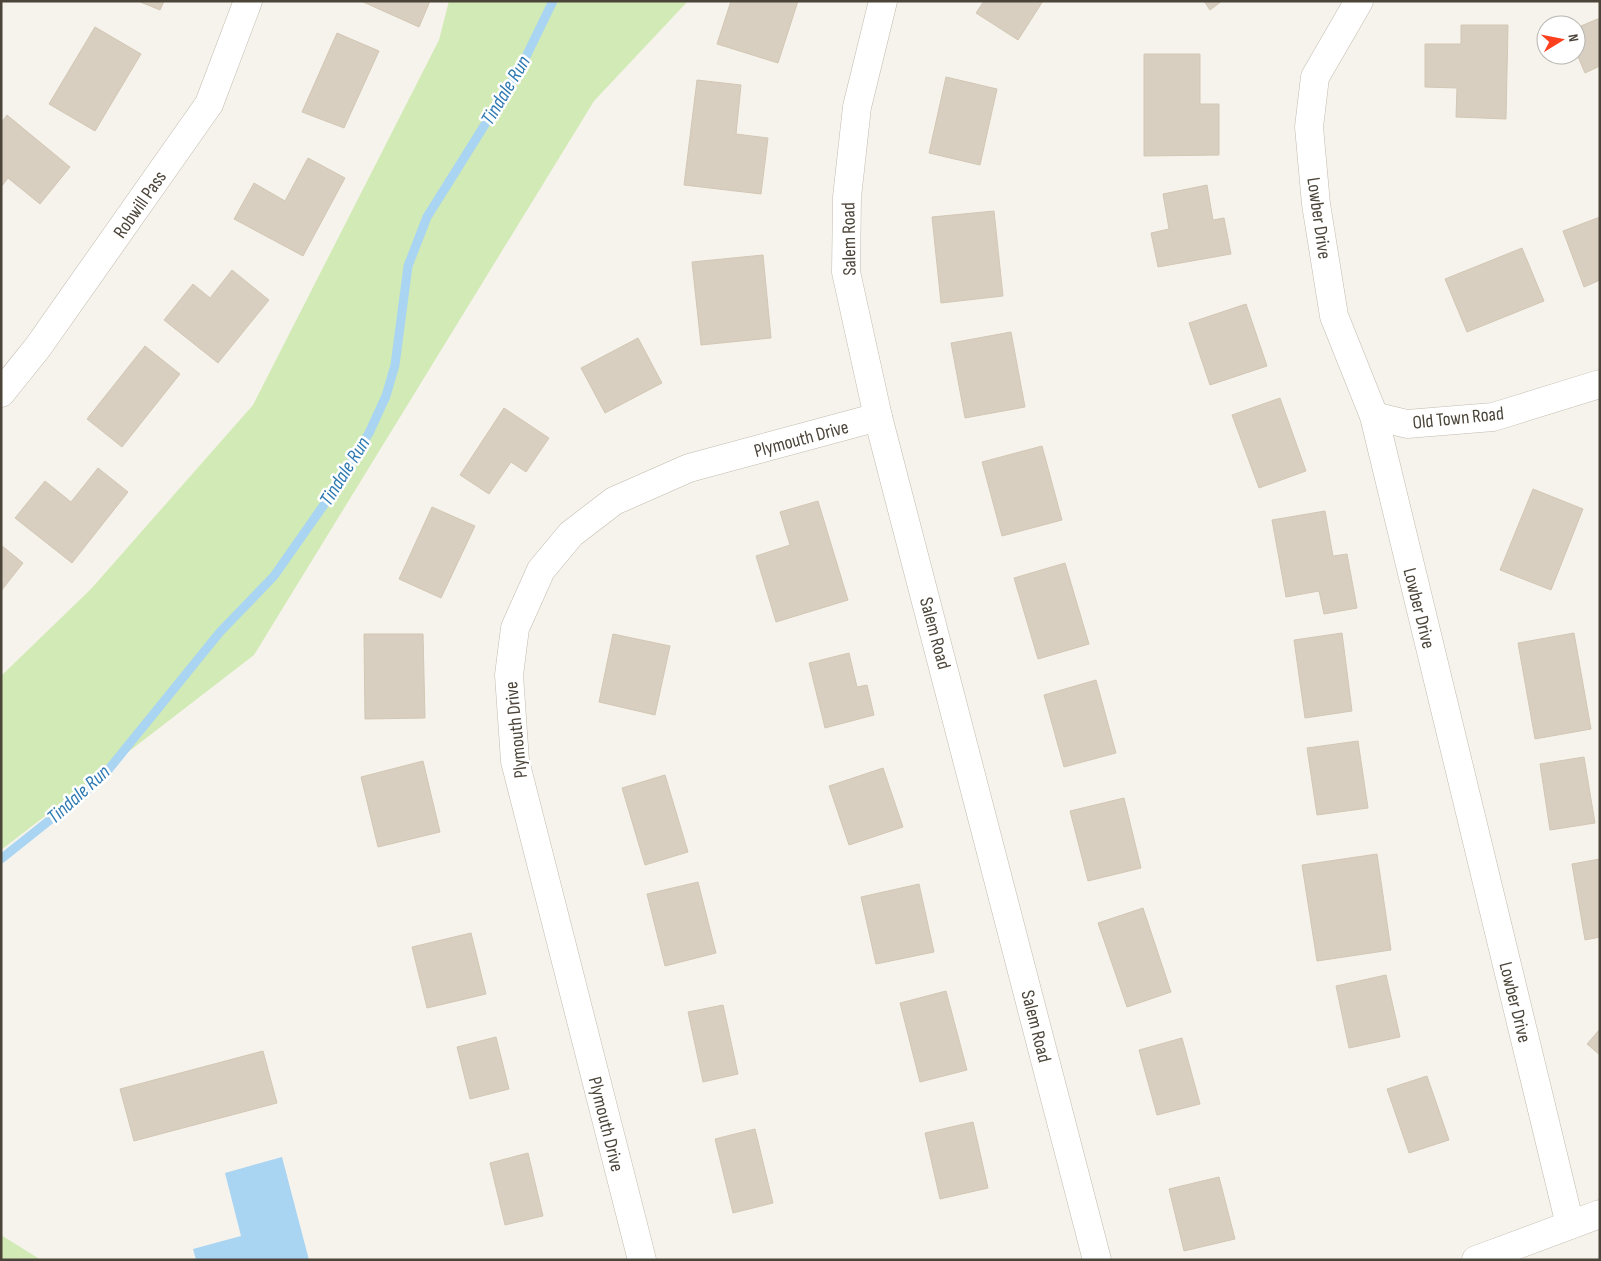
<svg xmlns="http://www.w3.org/2000/svg" width="1601" height="1261" viewBox="0 0 1601 1261" font-family="'Sofia Sans Condensed',sans-serif">
<style>
.green{fill:#d2eab5}
.water{fill:#a9d4f2}
.lines{fill:none;stroke-linecap:round;stroke-linejoin:round}
.stream{stroke:#a9d4f2;stroke-width:9}
.building{fill:#d8cfc1;stroke:#d3c7b4}
.minor-casing{stroke:#c2bbae;stroke-width:29}
.minor{stroke:#fff;stroke-width:28}
.labels{text-anchor:middle;stroke-width:5;stroke-linejoin:round;paint-order:stroke}
.street-label{font-size:19px;fill:#4b4439;stroke:#fff}
.water-label{font-size:20px;font-style:italic;fill:#2e7ab2;stroke:#fff}
</style>
<rect width="100%" height="100%" fill="#f6f3ec"/>
<g class="green">
<path d="M449,1H688L594,101L254,655L1,850V676L91,589L253,405L439,40Z"/>
<path d="M1,1235L41,1260H1Z"/>
</g>
<path class="water" d="M282,1157L309,1260H196L193,1249L241,1236L225,1173Z"/>
<g class="lines">
<path class="stream" d="M1,859L100,780L220,632L274,576L335,489L369,433L386,396L395,365L408,266L427,217L521,67L553,1"/>
</g>
<g class="building">
<path d="M138,1H164L160,10Z"/>
<path d="M361,1H430L419,27Z"/>
<path d="M731,1H798L778,63L717,44Z"/>
<path d="M984,1H1043L1018,40L976,13Z"/>
<path d="M1204,1H1222L1210,10Z"/>
<path d="M1600,18V66L1585,73L1576,52V28Z"/>
<path d="M1461,25H1508L1506,119L1456,117L1457,88L1425,87V44H1461Z"/>
<path d="M95,27L141,54L95,131L49,104Z"/>
<path d="M337,33L379,51L344,128L302,112Z"/>
<path d="M1144,54H1200V104H1219V155L1144,156Z"/>
<path d="M946,77L997,89L980,165L929,153Z"/>
<path d="M697,80L741,85L736,134L768,138L761,194L684,185Z"/>
<path d="M7,115L70,167L40,204L8,178L1,187V123Z"/>
<path d="M308,158L345,178L303,256L234,219L254,183L285,201Z"/>
<path d="M1207,185L1213,220L1224,218L1231,254L1158,267L1151,233L1169,229L1163,194Z"/>
<path d="M994,211L1003,296L941,303L932,217Z"/>
<path d="M1600,217V280L1584,287L1563,231Z"/>
<path d="M1522,248L1544,301L1467,332L1445,279Z"/>
<path d="M763,255L771,338L701,345L692,262Z"/>
<path d="M232,270L269,300L218,363L164,320L193,284L210,298Z"/>
<path d="M1246,304L1267,366L1210,385L1189,323Z"/>
<path d="M1011,332L1025,407L965,418L951,343Z"/>
<path d="M638,338L662,383L605,413L581,368Z"/>
<path d="M145,346L180,374L122,447L87,419Z"/>
<path d="M1280,398L1306,471L1259,488L1232,415Z"/>
<path d="M504,408L549,438L526,472L511,462L489,494L460,475Z"/>
<path d="M1042,446L1062,520L1002,536L982,462Z"/>
<path d="M98,468L128,492L72,563L15,518L45,481L71,502Z"/>
<path d="M1533,489L1583,509L1551,590L1500,570Z"/>
<path d="M818,501L848,600L776,622L756,556L790,545L780,512Z"/>
<path d="M432,507L475,526L441,598L399,579Z"/>
<path d="M1325,511L1333,556L1347,554L1357,608L1324,614L1319,591L1286,597L1272,520Z"/>
<path d="M1,545L23,563L1,591Z"/>
<path d="M1065,563L1089,644L1038,659L1014,578Z"/>
<path d="M1342,633L1352,711L1305,718L1294,640Z"/>
<path d="M1574,633L1591,729L1535,739L1518,643Z"/>
<path d="M364,634H423L425,718L365,719Z"/>
<path d="M613,634L670,646L655,715L599,702Z"/>
<path d="M849,653L857,687L867,685L874,715L825,728L809,663Z"/>
<path d="M1096,680L1116,753L1064,767L1044,695Z"/>
<path d="M1358,741L1368,808L1317,815L1307,748Z"/>
<path d="M1584,757L1595,823L1550,830L1540,764Z"/>
<path d="M423,761L440,832L378,847L361,777Z"/>
<path d="M883,768L903,827L849,845L829,786Z"/>
<path d="M665,775L688,852L645,865L622,788Z"/>
<path d="M1124,798L1141,868L1088,881L1070,811Z"/>
<path d="M1377,854L1391,950L1317,961L1302,865Z"/>
<path d="M1600,859V937L1585,940L1572,864Z"/>
<path d="M698,882L716,953L665,966L647,894Z"/>
<path d="M919,884L934,952L876,964L861,897Z"/>
<path d="M1143,908L1171,992L1127,1007L1098,923Z"/>
<path d="M471,933L486,994L427,1008L412,947Z"/>
<path d="M1386,975L1400,1037L1349,1048L1336,986Z"/>
<path d="M946,991L967,1070L920,1082L900,1003Z"/>
<path d="M723,1005L738,1074L703,1082L688,1012Z"/>
<path d="M1600,1029V1055L1587,1044Z"/>
<path d="M496,1037L509,1089L470,1099L457,1047Z"/>
<path d="M1182,1038L1200,1104L1157,1115L1139,1050Z"/>
<path d="M263,1051L277,1103L134,1141L120,1089Z"/>
<path d="M1427,1076L1449,1140L1409,1153L1387,1089Z"/>
<path d="M973,1122L988,1188L940,1199L925,1133Z"/>
<path d="M755,1129L773,1203L733,1213L715,1139Z"/>
<path d="M528,1153L543,1216L505,1225L490,1163Z"/>
<path d="M1219,1177L1235,1239L1184,1251L1169,1189Z"/>
</g>
<g class="lines">
<defs>
<g id="minor">
<path d="M883,1L857,107L847,197L846,272L878,417L1097,1260"/>
<path d="M1359,1L1315,77L1309,127L1316,204L1334,316L1374,416L1570,1225"/>
<path d="M1,393L38,347L209,104L248,1"/>
<path d="M1374,416L1407,424L1493,417L1600,384"/>
<path d="M642,1260L515,761L509,675L515,628L541,570L571,534L614,501L689,468L878,417"/>
<path d="M1476,1260L1600,1214"/>
</g>
</defs>
<use href="#minor" class="minor-casing"/>
<use href="#minor" class="minor"/>
</g>
<g class="labels">
<g class="street-label">
<text transform="translate(139 204) rotate(-55)" y="7">Robwill Pass</text>
<text transform="translate(1320 218) rotate(82)" y="7">Lowber Drive</text>
<text transform="translate(848 239) rotate(-91)" y="7">Salem Road</text>
<text transform="translate(1458 417) rotate(-6)" y="7">Old Town Road</text>
<text transform="translate(801 438) rotate(-15)" y="7">Plymouth Drive</text>
<text transform="translate(1420 608) rotate(76)" y="7">Lowber Drive</text>
<text transform="translate(936 633) rotate(75)" y="7">Salem Road</text>
<text transform="translate(515 730) rotate(-96)" y="7">Plymouth Drive</text>
<text transform="translate(1516 1002) rotate(76)" y="7">Lowber Drive</text>
<text transform="translate(1037 1026) rotate(76)" y="7">Salem Road</text>
<text transform="translate(607 1124) rotate(76)" y="7">Plymouth Drive</text>
</g>
<g class="water-label">
<text transform="translate(505 90) rotate(-59)" y="7">Tindale Run</text>
<text transform="translate(344 471) rotate(-58)" y="7">Tindale Run</text>
<text transform="translate(78 794) rotate(-42)" y="7">Tindale Run</text>
</g>
</g>
<rect width="1601" height="1261" fill="none" stroke="#4b4439" stroke-width="5"/>
<g transform="translate(1561 40) rotate(80)"><circle r="24" fill="#ffffff" stroke="#b7b4b0"/>
<path d="M0-4L9 19L0 12L-9 19Z" fill="#fc3f1d"/>
<text y="-8" font-size="14" font-weight="bold" text-anchor="middle" fill="#4b4439">N</text>
</g>
</svg>
